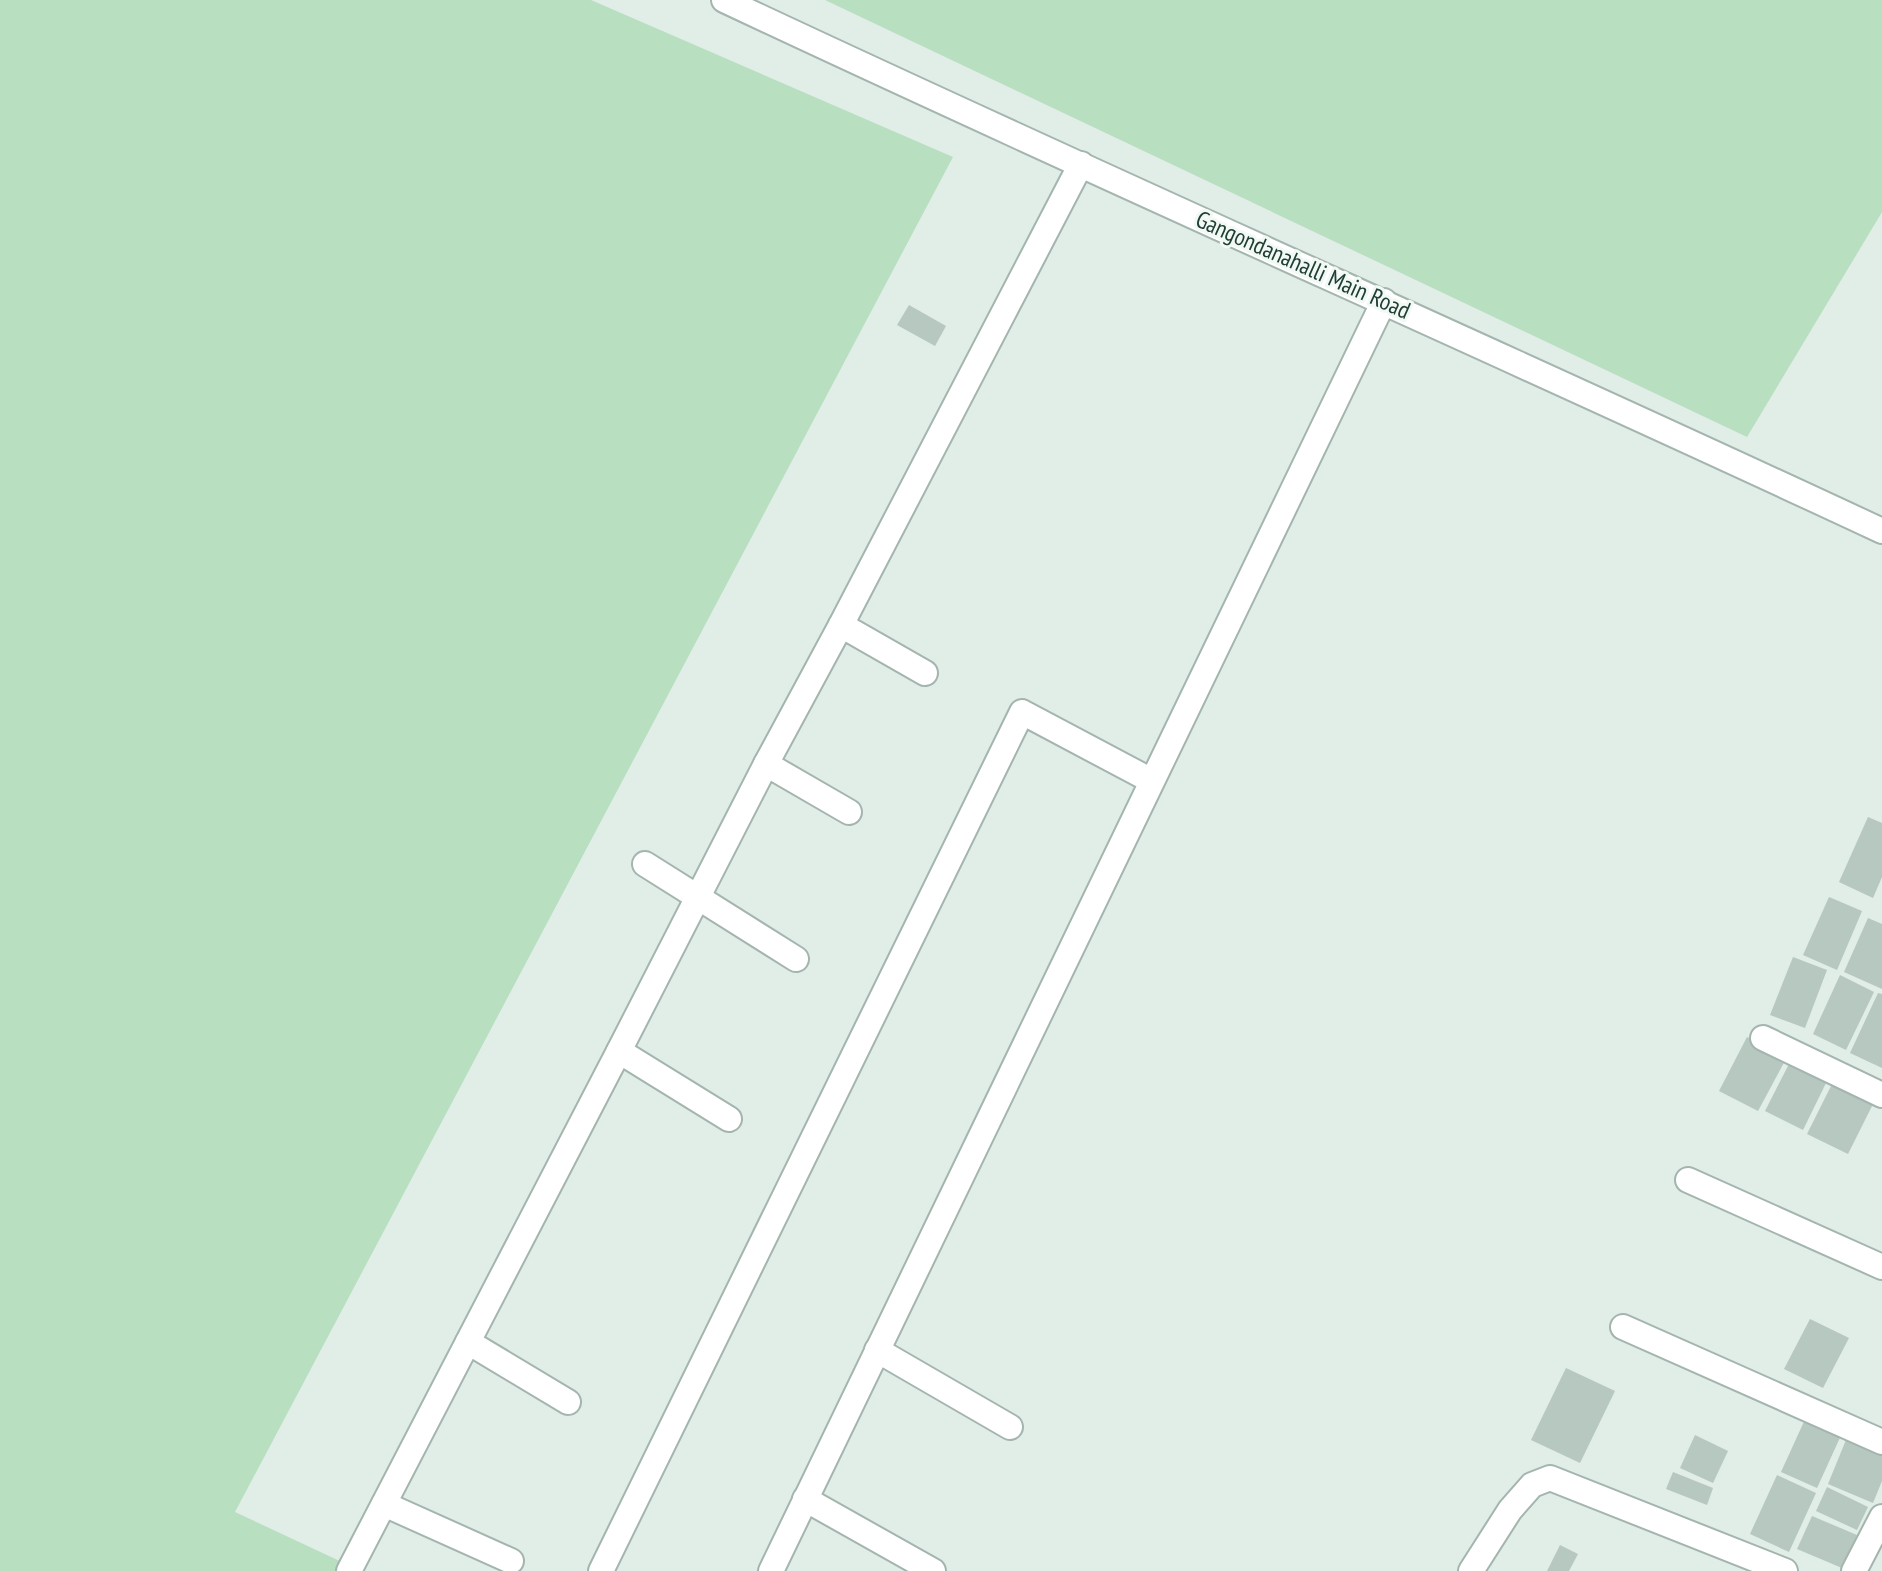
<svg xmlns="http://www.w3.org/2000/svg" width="1882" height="1571" viewBox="0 0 1882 1571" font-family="'PT Sans Narrow',sans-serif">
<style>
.green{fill:#b8dfc0}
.building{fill:#b6c8c0}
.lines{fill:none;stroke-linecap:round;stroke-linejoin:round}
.minor-casing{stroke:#a3b5ae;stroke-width:28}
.tertiary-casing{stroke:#a3b5ae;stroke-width:28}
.minor{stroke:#fff;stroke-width:24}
.tertiary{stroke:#fff;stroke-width:24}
.labels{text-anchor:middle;stroke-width:6;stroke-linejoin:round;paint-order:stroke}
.street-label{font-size:24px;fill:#203f35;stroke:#f2f9f5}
</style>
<rect width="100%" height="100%" fill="#e1ede7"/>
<g class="green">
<path d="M0,0H591L953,157L235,1512L361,1571H0Z"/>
<path d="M825,0H1882V212L1747,437Z"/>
</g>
<g class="building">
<path d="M909,305L946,326L935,346L897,325Z"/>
<path d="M1868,817L1882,823V877L1873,898L1839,882Z"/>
<path d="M1829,897L1862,911L1837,970L1803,955Z"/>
<path d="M1868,918L1882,924V989L1844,972Z"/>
<path d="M1793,957L1827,970L1805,1028L1770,1015Z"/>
<path d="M1840,975L1874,992L1846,1050L1813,1034Z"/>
<path d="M1878,993L1882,994V1068L1850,1053Z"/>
<path d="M1747,1037L1787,1057L1758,1111L1719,1091Z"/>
<path d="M1791,1060L1828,1079L1803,1130L1765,1111Z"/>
<path d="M1834,1080L1875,1100L1848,1154L1807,1134Z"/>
<path d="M1810,1319L1849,1338L1823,1388L1784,1369Z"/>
<path d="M1566,1368L1615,1391L1580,1463L1531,1440Z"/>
<path d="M1807,1415L1843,1431L1817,1488L1781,1472Z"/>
<path d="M1695,1435L1728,1451L1713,1483L1680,1468Z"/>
<path d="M1848,1435L1882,1449V1481L1873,1503L1828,1484Z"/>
<path d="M1673,1472L1713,1488L1707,1505L1666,1489Z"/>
<path d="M1777,1475L1816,1493L1789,1552L1750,1534Z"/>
<path d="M1827,1487L1868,1507L1857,1530L1816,1511Z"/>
<path d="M1812,1516L1857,1535L1842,1568L1797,1549Z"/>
<path d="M1560,1545L1578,1554L1569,1571H1547Z"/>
</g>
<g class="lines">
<defs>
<g id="minor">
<path d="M841,625L925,673"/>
<path d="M766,764L849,812"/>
<path d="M645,864L796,959"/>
<path d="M1763,1038L1882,1095"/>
<path d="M619,1051L729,1119"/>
<path d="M1688,1180L1882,1267"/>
<path d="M1623,1327L1882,1442"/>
<path d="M468,1342L568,1402"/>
<path d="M877,1350L1010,1427"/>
<path d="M805,1499L933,1571"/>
<path d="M384,1504L511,1561"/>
<path d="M349,1571L619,1051L766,764L841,625L1081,164"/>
<path d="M601,1571L1022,712L1150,780"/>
<path d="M771,1571L1384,301"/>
<path d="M1471,1571L1510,1510L1532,1485L1550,1478L1785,1571"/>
<path d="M1854,1571L1882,1517"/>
</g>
<path id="tertiary" d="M724,0C1108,181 1497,351 1882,531"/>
</defs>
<use href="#minor" class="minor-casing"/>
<use href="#tertiary" class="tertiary-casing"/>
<use href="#minor" class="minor"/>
<use href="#tertiary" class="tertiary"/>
</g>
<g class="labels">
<g class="street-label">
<text transform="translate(1303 265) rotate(24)" y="8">Gangondanahalli Main Road</text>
</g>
</g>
</svg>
